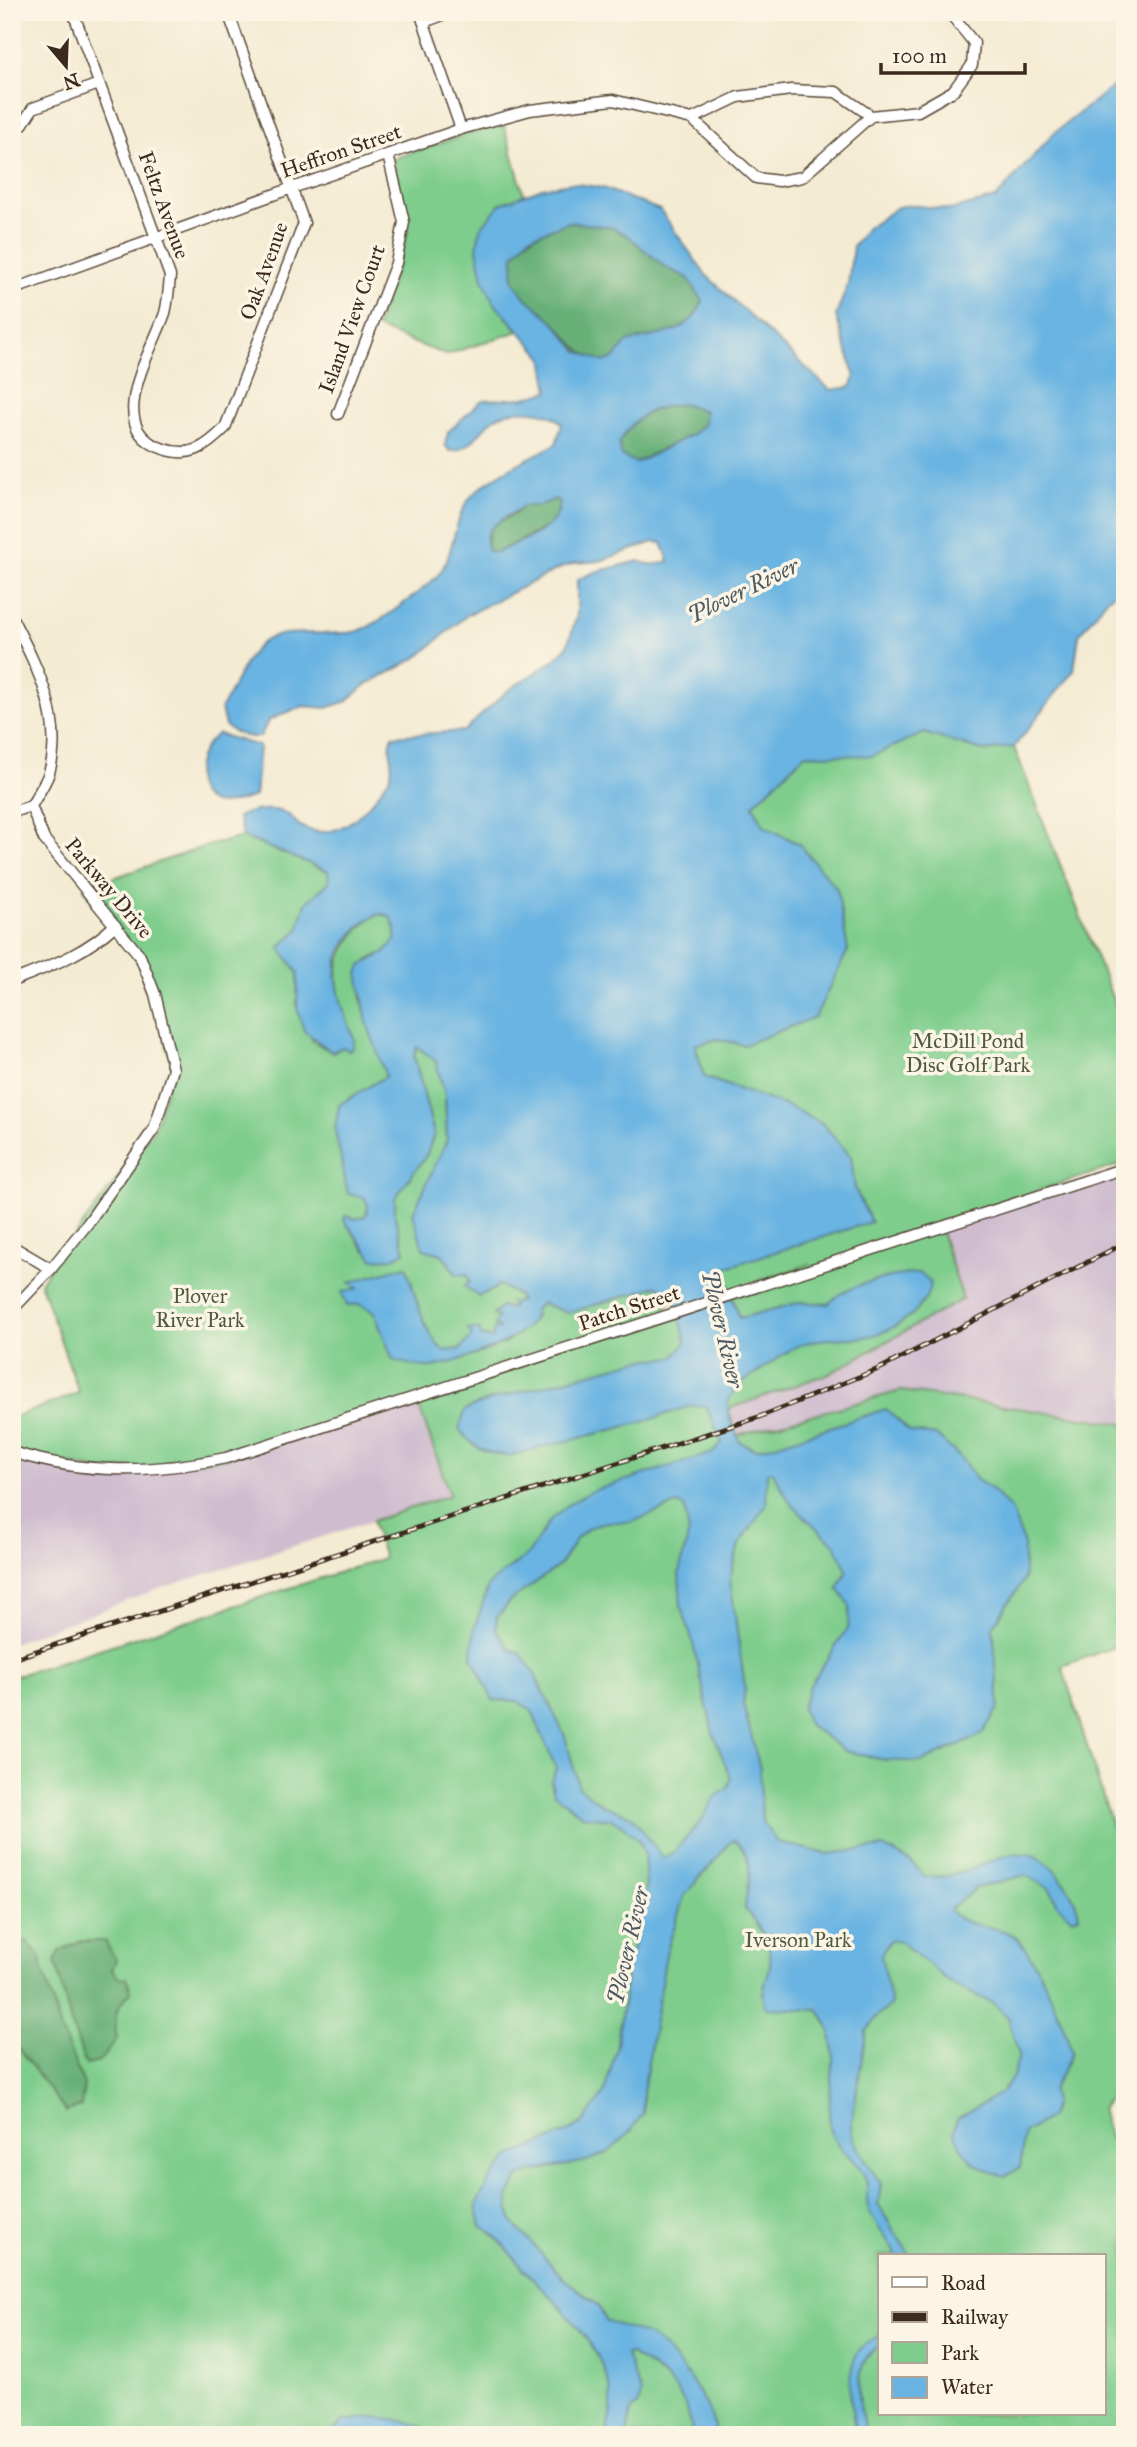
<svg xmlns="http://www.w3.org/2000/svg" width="1137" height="2447" viewBox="0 0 1137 2447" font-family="'IM FELL Great Primer',serif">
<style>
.industrial{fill:#cfbdcf}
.green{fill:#7fcd8d;stroke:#5d7c56;stroke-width:2;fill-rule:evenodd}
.forest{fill:#67b078;stroke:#516d4b;stroke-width:2}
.water{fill:#69b4e2;stroke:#526f80;stroke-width:2;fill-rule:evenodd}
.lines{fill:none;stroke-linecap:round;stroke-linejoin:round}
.minor-casing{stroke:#574739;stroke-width:13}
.minor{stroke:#fff;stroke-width:10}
.rail-casing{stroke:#3b2a1e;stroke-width:5}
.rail{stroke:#fcf5e5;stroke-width:2.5;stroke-dasharray:8;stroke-linecap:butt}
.labels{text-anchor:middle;stroke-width:7;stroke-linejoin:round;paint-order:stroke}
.street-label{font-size:21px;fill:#3b2a1e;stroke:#fcf5e5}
.park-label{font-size:21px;fill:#4f5b3f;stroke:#fcf5e5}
.water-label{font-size:23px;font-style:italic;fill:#4b5a63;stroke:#fcf5e5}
</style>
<rect width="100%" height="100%" fill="#fcf5e5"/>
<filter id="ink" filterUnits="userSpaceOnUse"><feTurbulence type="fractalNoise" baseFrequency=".0143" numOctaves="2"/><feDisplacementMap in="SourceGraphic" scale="14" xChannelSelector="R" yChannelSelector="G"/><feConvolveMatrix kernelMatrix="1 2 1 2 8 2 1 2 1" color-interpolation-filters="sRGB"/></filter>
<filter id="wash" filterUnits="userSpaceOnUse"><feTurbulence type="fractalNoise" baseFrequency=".00686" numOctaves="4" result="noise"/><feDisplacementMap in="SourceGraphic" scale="28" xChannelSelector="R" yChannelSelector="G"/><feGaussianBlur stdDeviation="1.57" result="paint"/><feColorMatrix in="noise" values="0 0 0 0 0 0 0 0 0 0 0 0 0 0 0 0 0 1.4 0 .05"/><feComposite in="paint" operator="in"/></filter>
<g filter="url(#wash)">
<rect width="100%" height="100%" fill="#f4ebd3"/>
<g class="industrial">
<path d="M1125,1168V1424L901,1391L737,1435L728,1409L830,1373L962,1299L940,1227Z"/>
<path d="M416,1398L450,1496L162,1588L12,1643V1452Z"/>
</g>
<g class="green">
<path d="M504,125L524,195L499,204L494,303L519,331L446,355L376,328L408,232L393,162L395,158L476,131Z"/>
<path d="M924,733L983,751L1014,747L1125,1030V1163L938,1223L963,1299L830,1373L728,1409L737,1435L901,1391L1125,1424V1643L1062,1666L1116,1838L1125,1836V2079L1101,2109L1125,2190V2435H12V1677L384,1558L372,1521L450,1495L416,1398L226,1458L104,1471L12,1452V1418L79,1393L40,1282L154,1129L173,1069L148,974L84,888L203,847L243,837L328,871L329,882L306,903L298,930L280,947L298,973L297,1008L313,1041L332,1052L354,1040C337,991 323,965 364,924C373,915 379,911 391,917L397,938L385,952L368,960L361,998L386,1077L346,1100L368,1206L366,1216L356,1219L345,1217L344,1220L365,1250L405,1252L395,1217V1198L427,1154L434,1134L414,1055L417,1047L435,1060L445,1094L447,1140L441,1158L442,1254L456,1275L467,1274L470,1282L465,1286L478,1296L494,1289L498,1284L519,1297L520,1301L512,1304L513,1308L501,1307L494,1315L498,1317L495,1326L499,1328L493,1338L473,1335L460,1349L443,1351C428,1335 412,1305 412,1283L392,1272L352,1283L358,1285L355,1290L359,1304L374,1312L393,1360L504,1344L536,1317L535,1310L542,1303L568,1313L657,1286L674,1296L663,1312L810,1264L730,1290L724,1275L726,1267L871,1222L855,1189L851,1157L824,1125L792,1108L704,1077L695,1044L718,1039L744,1045L799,844L764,826L753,805L805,754C847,757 885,748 924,733ZM880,2256H1104V2414H880Z"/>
</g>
<g class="forest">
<path d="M569,222L611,227L627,235L665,267L688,278L703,301C689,337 659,333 628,342L615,358L604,362C577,356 570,336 551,319C539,308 519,297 513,280C501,244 544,230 569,222Z"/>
<path d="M686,404L705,411L704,424L693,434L635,463L621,455L619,443C635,415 654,405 686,404Z"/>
<path d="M552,499H556L560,503L554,523L496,553L488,551L486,545L491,526L515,514L523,506H538Z"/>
<path d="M27,1941L39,1956L61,2030L84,2085L81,2106L66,2112L12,2040V1942Z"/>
<path d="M82,1941H105L116,1960L112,1970L119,1978L127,1977L131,1992C115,2007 113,2017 117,2039L99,2062L86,2065L72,2026L55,1961L61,1950Z"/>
</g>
<g class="water">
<path d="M1125,57V586L1109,597L1079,635L1074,670L1014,747L983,751L924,733L872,756L805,754L753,805L764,826L799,844L837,889L848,950L815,1017L744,1045L718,1039L695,1045L704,1077L792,1108L824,1125L851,1157L855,1189L871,1222L727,1267L724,1275L740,1318L801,1302L828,1304C849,1283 892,1275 921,1273L930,1282C929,1310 890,1334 864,1337C843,1340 828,1336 806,1343C788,1348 771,1364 755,1374C743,1382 729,1391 728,1406C727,1417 736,1431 740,1442L754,1449L772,1446L886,1409L910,1432L936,1435L961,1458L977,1480L990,1488L1011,1509L1024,1545V1580L993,1626L999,1707L982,1734L922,1762L885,1760L845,1751L808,1724L802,1708L809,1687L848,1627L850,1606L838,1589L847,1570L835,1545L791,1504L772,1471L767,1472L766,1505L739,1545L730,1578L745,1689L743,1704L760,1769L762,1822L777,1842L827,1854L883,1847L910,1861L925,1877C932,1876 940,1877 947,1876C989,1868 1025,1829 1060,1877C1069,1890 1077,1901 1079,1916L1072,1919L1058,1905L1050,1889L1025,1875L976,1888L950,1909C960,1929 996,1923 1014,1936C1036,1954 1064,2024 1072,2053L1052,2090L1054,2103L1051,2117L1024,2133L1020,2168L1005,2176C975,2168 965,2161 954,2131L957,2119L1002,2092L1013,2076L1019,2055L1008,2017L993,2003L953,1985L901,1942L890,1940L881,1955L891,2005L877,2016L866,2032L851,2128L853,2140L881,2184L878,2205L910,2256H896C889,2239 875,2226 869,2210C864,2198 871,2185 863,2173C852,2155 832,2147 830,2125C825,2085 847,2043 818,2010L766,2008C760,1993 765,1986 769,1970C775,1946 759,1926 745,1909C746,1883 759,1860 734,1840L729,1844L684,1896L666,1954L643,2093V2113L631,2131L609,2152L587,2161L535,2171L519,2177L508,2197L511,2220L563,2278L598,2305L606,2321C621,2327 643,2331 656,2340C675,2355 718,2411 714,2435H692C690,2394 662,2371 629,2353L626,2355L641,2393L639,2404L631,2411L627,2435H606C631,2366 563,2312 522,2267C509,2252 499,2235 481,2226L476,2205L489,2181L510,2156L570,2131L584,2121L604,2093L616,2050L629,1964L646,1890L644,1851L639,1841L622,1825L610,1819L583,1816L554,1794L551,1781L556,1768L532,1711L517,1701L493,1700L472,1657L474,1630L489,1584L528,1554L551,1519L569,1504L592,1491L713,1453L722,1442L706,1406H690L643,1422L508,1456C484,1453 474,1448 459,1429L465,1410L490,1400L639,1360L674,1357L686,1342L674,1296L657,1286L568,1313L542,1303L535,1309C538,1338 454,1364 431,1367C420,1368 404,1363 393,1360L374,1312L359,1304L347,1306L342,1292L358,1288L350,1282L406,1266C416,1296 421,1327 443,1351L461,1349L472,1335L468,1329H479L482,1337L493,1338V1331L499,1328L494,1326L498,1317L493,1315L501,1307L513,1308L510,1302L514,1304L520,1301L519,1296L498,1284L495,1289L478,1296L464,1286L470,1282L467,1274L457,1275L442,1254L423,1249L413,1213L447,1140L445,1094L435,1060L417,1047L414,1055L434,1134L427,1154L395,1198V1217L405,1252L394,1258L373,1259L344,1220L345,1216L356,1219L366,1216L368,1206L365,1198L348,1194L335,1130L339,1105L386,1076L367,1023L358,973L361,966L385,952L396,939C394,883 344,936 338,959C332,983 346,1017 354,1039L353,1048L349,1051L343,1047L332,1052L304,1031L297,1008L298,973L280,947L298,930L306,903L329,882L328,871L243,837L238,817C250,810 271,807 285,813C292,816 296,824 302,827C340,846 372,805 389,778C396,766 386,749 393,736L464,731L507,691L553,661L567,647L577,615V580L595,572L639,561C650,566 657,565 669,561L662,543L654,542L600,561L574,563L556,570L467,615L418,657L366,685L347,701L327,708L304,706L282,714L268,721L260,737C245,738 237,734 225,726L221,708C235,688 243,657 264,641C285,627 330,637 354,632C375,628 412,597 430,583C455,564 451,526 467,502C483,478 531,458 556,444L562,424C550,409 516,407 499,416C480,424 476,450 450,451L445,445L448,432L482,400L524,398L549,391L543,357L494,303L483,279L477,249L480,229L500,204L542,188L571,183L603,188L660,210L705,274L830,390L851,387L855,377L836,316L848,284L853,247L866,229L898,207L911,205L950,210L996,198L1054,133L1120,81ZM569,222L611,227L627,235L665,267L688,278L703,301C689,337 659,333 627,342L615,358L604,362L578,351L553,321L524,296L513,280L514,255L529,237ZM686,404L705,411L704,424L693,434L636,463L621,455L619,443C635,415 654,405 686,404ZM556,499L560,503C558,532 518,541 496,553L488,551C478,525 509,518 523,506H538ZM677,1504L684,1507L689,1532L679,1573L681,1606L692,1639L713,1733L731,1778L728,1788L714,1798L701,1821L674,1852L663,1858L632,1816L602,1805L579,1787L565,1736L534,1673L521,1654L509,1648L496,1630L497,1617L511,1600L560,1565L577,1538L589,1528L605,1522H632Z"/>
<path d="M218,734L259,746L255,796C243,800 223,807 211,802C184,790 199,745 218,734Z"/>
<path d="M880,2335V2345C850,2363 859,2406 866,2435H856C852,2410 844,2375 858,2352C862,2345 873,2341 880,2335Z"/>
<path d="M376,2417C395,2420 419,2420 431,2435H330L343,2421Z"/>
</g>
</g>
<g filter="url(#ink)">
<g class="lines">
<defs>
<g id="minor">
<path d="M73,12L170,276C169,288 168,302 165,313C152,352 101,429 164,449C191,458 206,447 225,428L304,223L228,12"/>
<path d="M420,12L461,129"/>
<path d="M424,22L451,12"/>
<path d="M692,119L738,97L791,90L836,92L871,116"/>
<path d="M22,125L33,108L99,84"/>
<path d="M12,290L292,188L461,129L530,110L613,100L692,119L756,178L779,181L802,177L871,116L918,111L953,91L972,65L974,43L949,12"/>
<path d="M338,414L396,263L404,222L388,155"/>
<path d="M12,618C36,665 65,719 49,773C45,784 37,796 31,806L44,839L140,956L155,994L173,1069L154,1129L88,1223L51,1269L12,1310"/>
<path d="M12,812L31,806"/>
<path d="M12,981C50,966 85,954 115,925"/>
<path d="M12,1246L51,1269"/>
<path d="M12,1452C85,1475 152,1473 226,1458L1125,1168"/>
</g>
</defs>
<use href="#minor" class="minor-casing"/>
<use href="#minor" class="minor"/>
<defs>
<path id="rail" d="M12,1659L759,1417L881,1368L1125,1243"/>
</defs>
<use href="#rail" class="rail-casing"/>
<use href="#rail" class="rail"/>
</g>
</g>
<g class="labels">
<g class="street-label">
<text transform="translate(341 151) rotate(-19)" y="7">Heffron Street</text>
<text transform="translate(164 205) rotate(70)" y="7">Feltz Avenue</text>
<text transform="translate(264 271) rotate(-70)" y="7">Oak Avenue</text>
<text transform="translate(352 319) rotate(-70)" y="7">Island View Court</text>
<text transform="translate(109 888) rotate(50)" y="7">Parkway Drive</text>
<text transform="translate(629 1308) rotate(-18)" y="7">Patch Street</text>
</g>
<g class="park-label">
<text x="968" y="1048">McDill Pond<tspan x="968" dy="24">Disc Golf Park</tspan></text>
<text x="200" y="1303">Plover<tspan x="200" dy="24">River Park</tspan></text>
<text x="798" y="1947">Iverson Park</text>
</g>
<g class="water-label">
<text transform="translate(743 590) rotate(-26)" y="8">Plover River</text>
<text transform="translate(723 1329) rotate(77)" y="8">Plover River</text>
<text transform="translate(628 1945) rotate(-77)" y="8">Plover River</text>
</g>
</g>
<rect width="1137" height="2447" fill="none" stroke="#fcf5e5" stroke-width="42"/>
<rect x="878" y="2254" width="228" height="161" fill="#fcf5e5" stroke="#afa495" stroke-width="2"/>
<rect x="892" y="2277" width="35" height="10" fill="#ffffff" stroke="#afa495" stroke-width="2"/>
<text x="941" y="2290" font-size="21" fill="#3b2a1e">Road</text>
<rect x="892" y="2312" width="35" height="10" fill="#3b2a1e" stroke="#afa495" stroke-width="2"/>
<text x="941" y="2324" font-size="21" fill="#3b2a1e">Railway</text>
<rect x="892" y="2342" width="35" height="21" fill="#7fcd8d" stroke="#afa495" stroke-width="2"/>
<text x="941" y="2360" font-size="21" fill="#3b2a1e">Park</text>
<rect x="892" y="2377" width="35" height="21" fill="#69b4e2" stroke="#afa495" stroke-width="2"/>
<text x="941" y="2394" font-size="21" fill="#3b2a1e">Water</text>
<g transform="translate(66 66) rotate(161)" stroke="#fcf5e5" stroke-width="5" paint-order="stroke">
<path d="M0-5L12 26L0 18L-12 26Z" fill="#3b2a1e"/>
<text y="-10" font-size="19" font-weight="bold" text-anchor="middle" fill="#3b2a1e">N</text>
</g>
<path d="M881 63v10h144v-10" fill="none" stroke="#3b2a1e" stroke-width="3.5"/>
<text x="892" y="63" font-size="21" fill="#3b2a1e" stroke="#fcf5e5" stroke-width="5" paint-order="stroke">100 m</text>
</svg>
